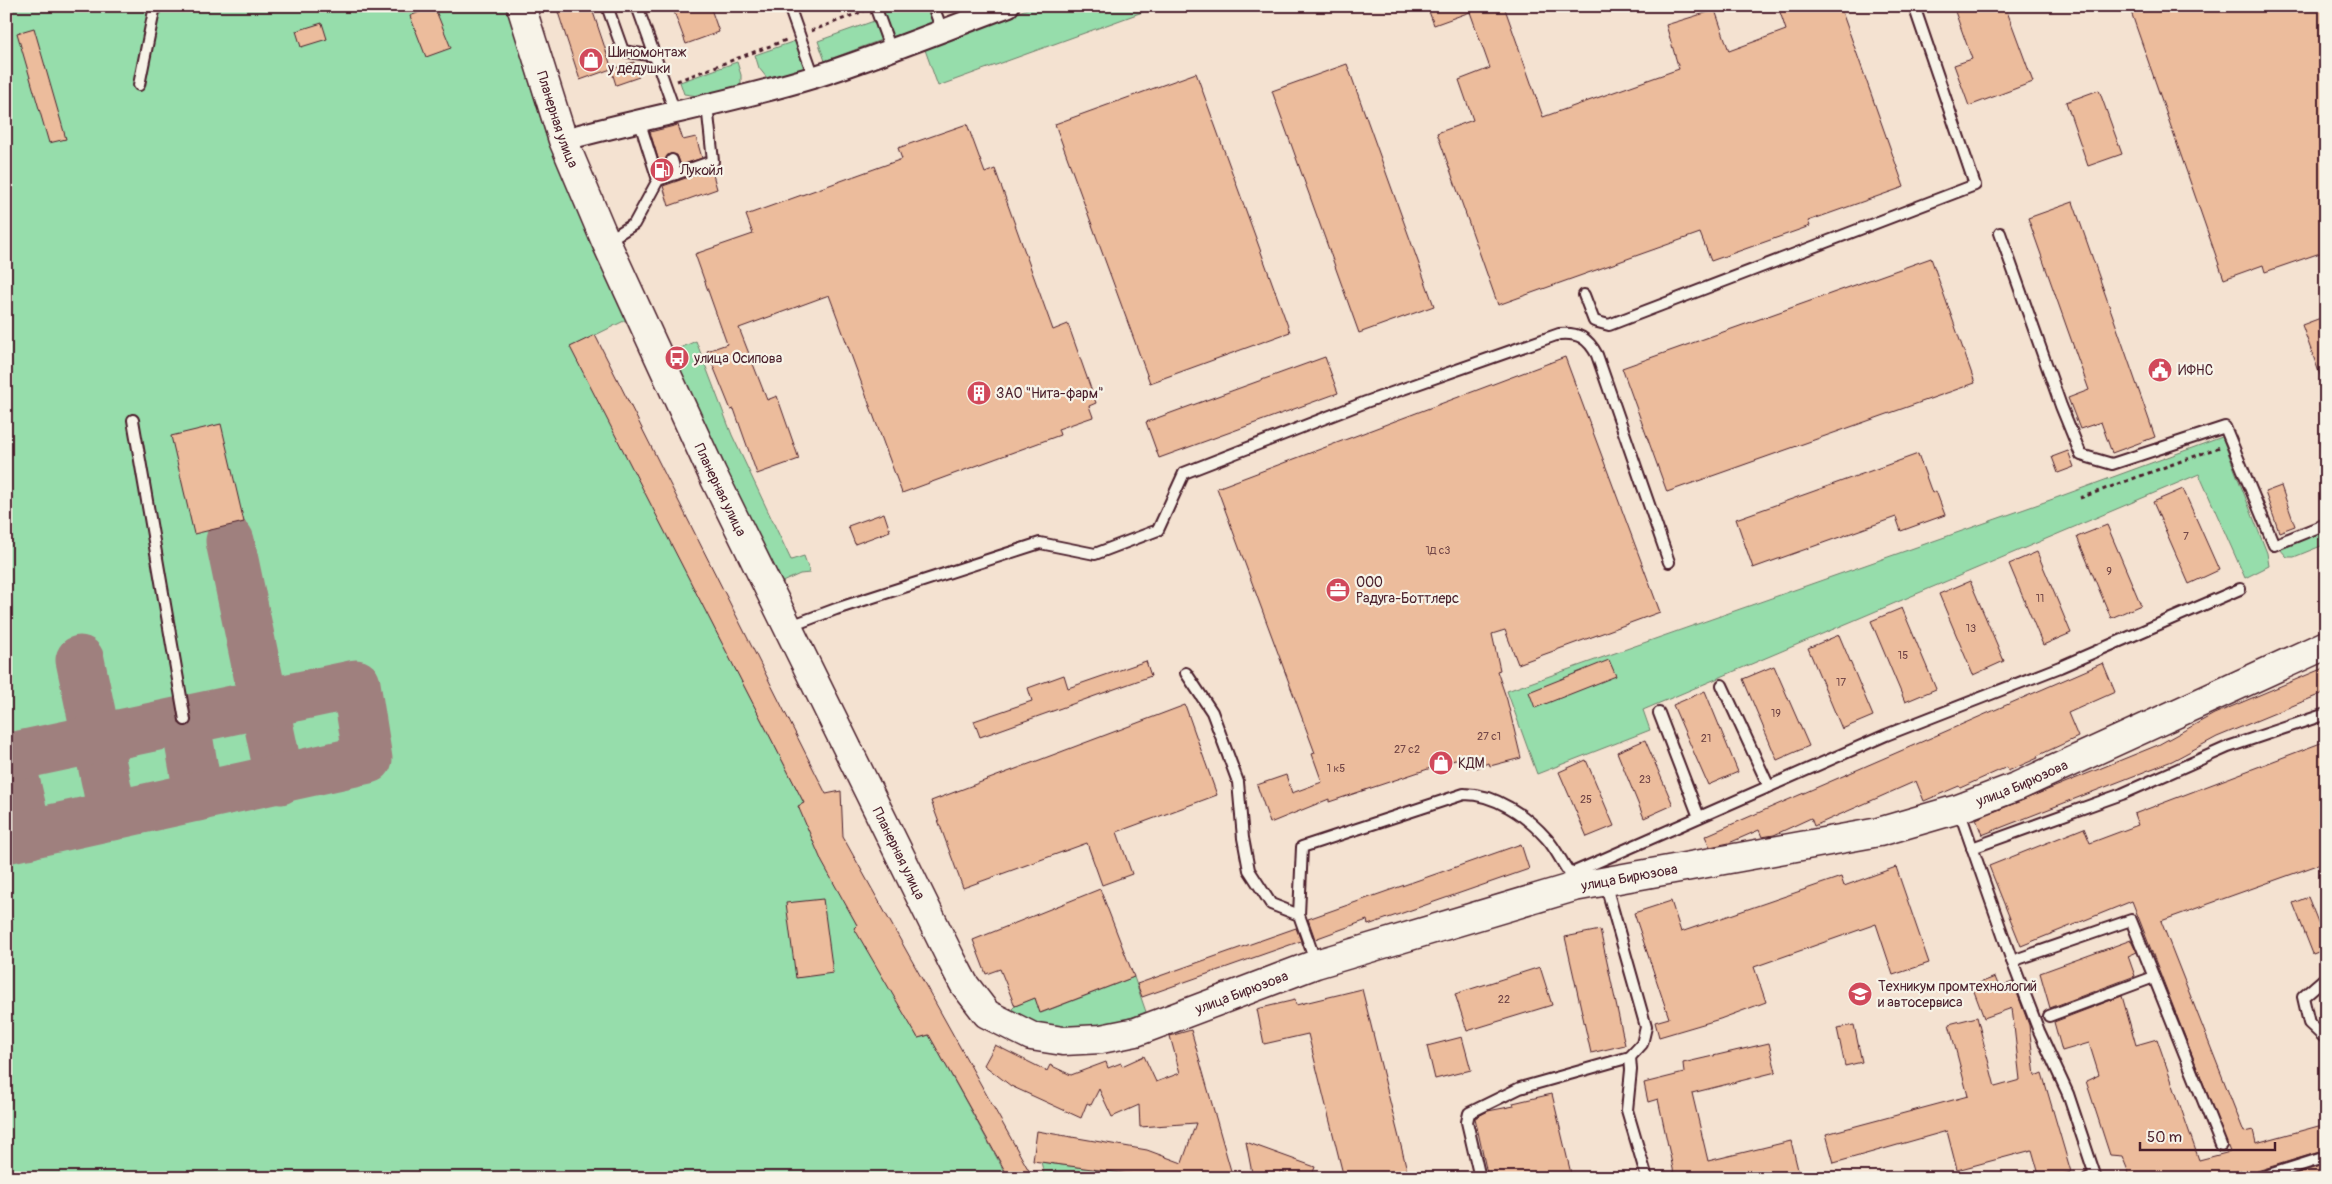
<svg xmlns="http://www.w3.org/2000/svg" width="2332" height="1184" viewBox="0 0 2332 1184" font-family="Pangolin,sans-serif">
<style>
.green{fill:#96ddab;stroke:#707e6b}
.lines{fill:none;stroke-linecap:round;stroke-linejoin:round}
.taxiway{stroke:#9f807e;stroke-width:49}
.building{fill:#ecbc9c;stroke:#4a1f2b}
.lane-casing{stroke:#4a1f2b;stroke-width:14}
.street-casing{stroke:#4a1f2b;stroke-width:25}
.secondary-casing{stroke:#4a1f2b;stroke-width:31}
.path{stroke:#4a1f2b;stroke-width:3;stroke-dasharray:4 4;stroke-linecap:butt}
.lane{stroke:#f7f3e8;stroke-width:10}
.street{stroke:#f7f3e8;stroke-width:21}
.secondary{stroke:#f7f3e8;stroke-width:28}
.labels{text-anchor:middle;stroke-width:4.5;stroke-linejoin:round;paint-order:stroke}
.number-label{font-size:11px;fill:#724647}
.poi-label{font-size:14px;fill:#4a1f2b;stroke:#f7f3e8;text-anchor:start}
.street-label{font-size:14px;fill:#4a1f2b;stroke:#f7f3e8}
</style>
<rect width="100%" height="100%" fill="#f4e2d1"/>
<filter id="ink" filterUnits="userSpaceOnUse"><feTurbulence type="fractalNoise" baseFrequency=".02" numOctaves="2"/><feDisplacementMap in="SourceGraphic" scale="10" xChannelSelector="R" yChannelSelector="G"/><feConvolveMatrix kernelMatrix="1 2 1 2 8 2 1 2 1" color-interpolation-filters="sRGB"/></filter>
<g filter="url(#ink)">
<g class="green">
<path d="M6,6H506L548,142L626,320L571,347L804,803L799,806L857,925L918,1038L929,1035L1008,1178H6Z"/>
<path d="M880,6H927L933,23L892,37Z"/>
<path d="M1035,6H1159L938,86L924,47Z"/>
<path d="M874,21L881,40L825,61L818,41Z"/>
<path d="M795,41L805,68L767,78L759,68L755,55Z"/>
<path d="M737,62L741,75V85L698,96L684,94L680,82Z"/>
<path d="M696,341L732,435L791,560L804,556L810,573L800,574L780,583L669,353Z"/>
<path d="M2222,437L2267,553L2269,566L2245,578L2199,474L1643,710L1650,730L1537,774L1507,691L2053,499Z"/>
<path d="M2326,518V544L2294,557H2287L2279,548L2280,537Z"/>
<path d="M1134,977L1146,1012C1123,1021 1084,1033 1059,1030C1041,1028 1024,1020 1008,1013L1015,1006L1035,998L1041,1013Z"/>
<path d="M1041,1162L1136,1175L1144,1178H1045Z"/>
</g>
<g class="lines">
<g class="taxiway">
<path d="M230,541L280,780"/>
<path d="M80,660L113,816"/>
<path d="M185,720L199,797"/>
<path d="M10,757L28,835"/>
<path d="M6,758L356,684L368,759L6,839"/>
</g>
</g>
<g class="building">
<path d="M434,6L451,48L426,57L410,16Z"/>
<path d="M556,6H591L612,69L634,62L639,77L616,85L611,69L580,80Z"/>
<path d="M672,6H710L719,32L686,44Z"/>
<path d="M1427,6H1504L1543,117L1679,69L1666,25L1715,10L1729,51L1786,30L1778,6H1840L1904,187L1808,221L1810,226L1711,261L1700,233L1498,305L1437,133L1473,120L1459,80L1490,68L1470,12L1434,25Z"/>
<path d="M1953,6H2005L2033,82L1969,106L1954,65L1972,59Z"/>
<path d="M2129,6H2326V251L2265,272L2263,265L2224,279Z"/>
<path d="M322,23L327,39L301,47L296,31Z"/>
<path d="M34,28L66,139L49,143L17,33Z"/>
<path d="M1347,64L1434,306L1359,333L1272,91Z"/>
<path d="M1196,73L1290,332L1150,383L1055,124Z"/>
<path d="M2099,90L2122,154L2088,166L2066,102Z"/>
<path d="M967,124L985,173L995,169L1053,330L1068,324L1096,403L1089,406L1093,417L1058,429L1060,435L902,493L829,295L739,328L767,400L777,396L799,459L757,474L734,409L731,410L707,351L727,344L695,254L753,234L746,215L902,159L898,148Z"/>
<path d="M678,125L683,140L696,137L702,158L681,165L677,155L670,154L665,159L668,169L662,171L650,132Z"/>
<path d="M706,171V173L712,171L717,189L669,206L663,186Z"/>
<path d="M2073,202L2155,437L2112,453L2101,422L2080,429L2068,398L2089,390L2028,218Z"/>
<path d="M1931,258L1975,383L1667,492L1622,368Z"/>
<path d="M2326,316V386H2324L2302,325Z"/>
<path d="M595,335L826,794L841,791L843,837L1033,1178H1009L929,1035L918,1038L854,928L857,925L822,862L798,806L804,803L570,347Z"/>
<path d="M1325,357L1338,393L1159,458L1146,422Z"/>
<path d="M1565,357L1660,612L1518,664L1505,630L1492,634L1500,670L1497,671L1507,700L1521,758L1490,766L1489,763L1477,768L1474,760L1471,761L1470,755L1329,802V799L1270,823L1257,785L1286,775L1292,793L1322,782L1312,754L1315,753L1217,488Z"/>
<path d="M221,424L244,522L194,534L171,436Z"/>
<path d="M2068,451L2074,467L2058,473L2052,457Z"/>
<path d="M1918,454L1932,493L1936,491L1945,515L1901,531L1896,517L1753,568L1736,519Z"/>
<path d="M2281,486L2295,526L2279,532L2265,492Z"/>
<path d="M2183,489L2219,570L2189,584L2153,502Z"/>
<path d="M884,513L890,531L855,544L848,526Z"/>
<path d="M2107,525L2141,605L2111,618L2077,537Z"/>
<path d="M2037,552L2071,633L2043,645L2009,564Z"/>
<path d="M1970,581L2004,661L1973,675L1939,594Z"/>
<path d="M1902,608L1936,689L1905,702L1871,621Z"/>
<path d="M1839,635L1873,716L1842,729L1808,648Z"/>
<path d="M1609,660L1616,676L1535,708L1529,692Z"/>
<path d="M1146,661L1151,676L980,737L974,721L1032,701L1028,688L1064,675L1068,688Z"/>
<path d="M2103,663L2115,692L2068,713L2078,737L2037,756L2038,758L2008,771L2007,767L1960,788L1959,786L1924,801L1916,781L1814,826L1811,818L1774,835L1762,837L1759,830L1729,843L1710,847L1705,836Z"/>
<path d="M1774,666L1809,746L1777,760L1743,679Z"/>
<path d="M2326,667V692L2217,737L2172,761L1982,835L1976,819L2158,745L2214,714Z"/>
<path d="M1705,691L1738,772L1708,785L1673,705Z"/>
<path d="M1185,705L1217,795L1117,832L1132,874L1102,885L1087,843L963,888L931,801Z"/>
<path d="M1645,740L1673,805L1644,818L1617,752Z"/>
<path d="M2326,741V862L2161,921L2244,1132L2253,1130L2256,1143L2326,1124V1150L2257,1171L2252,1178H2242L2241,1170L2212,1178H2131L2122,1156L2110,1155L2086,1081L2099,1075L2089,1043L2062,1051L2054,1022L2122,996L2136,1045L2157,1039L2199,1160L2230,1152L2132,901L2021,946L1989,866L2084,828L2090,843L2138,825L2134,814Z"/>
<path d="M1586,760L1614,826L1587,837L1559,772Z"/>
<path d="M1521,844L1529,869L1368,925L1367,920L1315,939L1308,919Z"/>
<path d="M1896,867L1929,963L1893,975L1876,924L1754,967L1766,1002L1720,1019L1659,1037L1655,1022L1669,1018L1634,913L1671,901L1681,932L1841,877L1844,886Z"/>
<path d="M1100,889L1134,977L1040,1013L1035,998L1015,1006L1000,969L986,974L973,940Z"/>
<path d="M2308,897L2326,942V949L2313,954L2293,903Z"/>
<path d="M823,899L833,973L796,978L786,903Z"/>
<path d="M1296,928L1301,941L1142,997L1137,984Z"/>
<path d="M1600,930L1625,1045L1591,1053L1565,937Z"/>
<path d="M2131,940L2137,952L2128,956L2135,976L2050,1008L2040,973Z"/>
<path d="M1540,967L1552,1005L1467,1031L1455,994Z"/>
<path d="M1995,977L1999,987L2013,982L2029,1025L2035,1076L2042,1073L2071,1172L2052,1178H2040L2032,1150L1957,1170L1947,1131L1834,1163L1826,1134L1968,1096L1949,1024L1977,1017L1995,1087L2020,1080L2012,1008L1984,1018L1972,986Z"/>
<path d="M1362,989L1409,1178H1344L1308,1034L1264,1044L1257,1009L1295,1000L1296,1005Z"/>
<path d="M1854,1025L1862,1062L1845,1066L1837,1028Z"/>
<path d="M1191,1030L1233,1178H1144L1136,1175L1033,1161L1037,1131L1147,1150L1182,1163L1196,1123L1140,1127L1139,1105L1112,1117L1099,1089L1091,1105L1087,1103L1081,1118L1011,1086L984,1065L995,1045L1047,1071L1050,1065L1071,1075L1106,1062L1108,1068L1121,1063L1122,1066L1144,1056L1156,1082L1180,1073L1170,1036Z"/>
<path d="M1462,1037L1471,1070L1435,1079L1427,1046Z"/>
<path d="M1769,1043L1776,1072L1692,1093L1708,1161L1791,1141L1800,1178H1675L1658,1099L1648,1102L1644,1083L1684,1073L1683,1063Z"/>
<path d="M1552,1094L1572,1178H1488L1475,1118L1488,1111L1514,1106L1513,1103Z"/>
<path d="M1246,1142L1315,1167L1311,1178H1299L1280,1171L1279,1178H1253Z"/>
<path d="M2326,1164V1178H2283Z"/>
</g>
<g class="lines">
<defs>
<g id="lane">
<path d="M607,6L623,51L655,56"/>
<path d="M637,6L675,112"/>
<path d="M789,6L814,77"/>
<path d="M875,6L891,50"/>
<path d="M933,6L942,30"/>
<path d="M139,85L155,6"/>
<path d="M672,160L676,174"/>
<path d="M658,180L713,161L707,105"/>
<path d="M2000,233L2061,406L2081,455L2112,464L2225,427L2274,545L2326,524"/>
<path d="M607,241L634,224L658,180L639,120"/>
<path d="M1584,295L1594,321L1609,325L1975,185L1914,6"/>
<path d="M133,420L185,720"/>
<path d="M788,627L836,609L1040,543L1095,554L1158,530L1184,473L1366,402L1559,334C1578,332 1588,338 1597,355L1669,562"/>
<path d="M1186,673L1212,712L1238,782L1243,838L1249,870L1271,904L1299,915L1316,963"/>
<path d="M1722,685L1769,787"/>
<path d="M1659,713L1699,817"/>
<path d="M1959,810L2012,961L2039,1031L2068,1094L2095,1175L2088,1178"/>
<path d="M1972,848L2122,794L2228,747L2326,714"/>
<path d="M1573,885L1570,874L1886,735L2060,667L2240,589"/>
<path d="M1299,915L1302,847L1464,794C1495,794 1526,815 1547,839C1556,849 1562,863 1570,874"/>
<path d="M2012,961L2131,920L2221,1145"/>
<path d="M2326,977L2303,997L2309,1023L2326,1039"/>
<path d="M2049,1016L2154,977"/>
<path d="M1630,1057L1631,1070L1627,1110L1647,1178"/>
<path d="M1480,1178L1467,1122L1469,1113L1520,1088L1630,1057L1642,1044L1646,1027L1605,882"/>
<path d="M2259,1178L2326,1157"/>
</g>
<path id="street" d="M563,140C647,117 732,102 814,77C880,56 943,30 1008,6"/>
<g id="secondary">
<path id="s1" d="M521,6L563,140L606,242L712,473L951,959L964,984L987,1014L1031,1036L1063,1041L1101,1039L1136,1032L1316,964L1574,887L1879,832L1958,809L2018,786L2326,645"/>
</g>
</defs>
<use href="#lane" class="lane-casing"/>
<use href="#street" class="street-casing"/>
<use href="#secondary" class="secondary-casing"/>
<g class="path">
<path d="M811,31L864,11"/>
<path d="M677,81L786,40"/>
<path d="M2080,498L2220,447"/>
</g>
<use href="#lane" class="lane"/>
<use href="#street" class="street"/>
<use href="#secondary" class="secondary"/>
</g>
</g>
<defs>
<symbol id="shop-disc" viewBox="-11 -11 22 22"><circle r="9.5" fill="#d1495b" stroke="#f7f3e8"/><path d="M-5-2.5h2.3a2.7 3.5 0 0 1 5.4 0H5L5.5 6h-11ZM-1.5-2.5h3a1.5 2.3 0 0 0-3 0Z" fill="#fff"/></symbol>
<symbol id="fuel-disc" viewBox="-11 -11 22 22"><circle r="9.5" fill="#d1495b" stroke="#f7f3e8"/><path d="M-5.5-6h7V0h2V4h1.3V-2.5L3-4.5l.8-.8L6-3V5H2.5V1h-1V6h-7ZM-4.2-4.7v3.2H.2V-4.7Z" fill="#fff"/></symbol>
<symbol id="bus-disc" viewBox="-11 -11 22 22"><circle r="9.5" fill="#d1495b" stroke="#f7f3e8"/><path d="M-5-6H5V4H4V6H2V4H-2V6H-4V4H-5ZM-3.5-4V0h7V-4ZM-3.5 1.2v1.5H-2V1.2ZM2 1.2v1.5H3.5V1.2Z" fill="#fff"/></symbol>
<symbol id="civic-disc" viewBox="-11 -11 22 22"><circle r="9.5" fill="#d1495b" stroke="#f7f3e8"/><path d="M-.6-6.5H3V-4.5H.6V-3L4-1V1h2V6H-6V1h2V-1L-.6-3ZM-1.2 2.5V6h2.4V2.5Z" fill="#fff"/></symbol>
<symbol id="building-disc" viewBox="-11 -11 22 22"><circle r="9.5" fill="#d1495b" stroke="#f7f3e8"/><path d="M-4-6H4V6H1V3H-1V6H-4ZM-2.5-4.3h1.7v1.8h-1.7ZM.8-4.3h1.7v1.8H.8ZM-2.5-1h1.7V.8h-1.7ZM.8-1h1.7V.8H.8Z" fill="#fff"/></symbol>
<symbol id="office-disc" viewBox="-11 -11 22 22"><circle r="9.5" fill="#d1495b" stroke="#f7f3e8"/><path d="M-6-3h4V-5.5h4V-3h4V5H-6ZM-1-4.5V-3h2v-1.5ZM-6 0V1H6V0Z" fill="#fff"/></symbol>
<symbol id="university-disc" viewBox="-11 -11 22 22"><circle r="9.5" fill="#d1495b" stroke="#f7f3e8"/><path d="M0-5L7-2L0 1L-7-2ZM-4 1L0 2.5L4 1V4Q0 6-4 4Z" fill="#fff"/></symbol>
</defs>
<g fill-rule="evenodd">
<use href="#shop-disc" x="577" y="46" width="28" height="28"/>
<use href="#fuel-disc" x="648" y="156" width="28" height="28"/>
<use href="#bus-disc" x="663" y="344" width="28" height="28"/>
<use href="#civic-disc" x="2146" y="356" width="28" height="28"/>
<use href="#building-disc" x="965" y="379" width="28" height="28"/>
<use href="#office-disc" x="1324" y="576" width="28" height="28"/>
<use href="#shop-disc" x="1427" y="749" width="28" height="28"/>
<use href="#university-disc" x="1846" y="980" width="28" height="28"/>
</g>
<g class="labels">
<g class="number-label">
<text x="2186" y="540">7</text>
<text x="1438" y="554">1Д с3</text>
<text x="2109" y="575">9</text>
<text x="2040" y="602">11</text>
<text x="1971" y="632">13</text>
<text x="1903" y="659">15</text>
<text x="1841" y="686">17</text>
<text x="1776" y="717">19</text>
<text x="1489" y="740">27 с1</text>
<text x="1706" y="742">21</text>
<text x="1407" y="753">27 с2</text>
<text x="1336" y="772">1 к5</text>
<text x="1645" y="783">23</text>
<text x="1586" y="803">25</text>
<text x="1504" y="1003">22</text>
</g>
<g class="poi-label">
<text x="608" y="57">Шиномонтаж<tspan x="608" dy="16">у дедушки</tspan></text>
<text x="680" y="175">Лукойл</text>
<text x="694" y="363">улица Осипова</text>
<text x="2178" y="375">ИФНС</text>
<text x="996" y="398">ЗАО "Нита-фарм"</text>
<text x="1356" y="587">ООО<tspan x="1356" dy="16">Радуга-Боттлерс</tspan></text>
<text x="1458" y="768">КДМ</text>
<text x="1878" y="991">Техникум промтехнологий<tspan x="1878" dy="16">и автосервиса</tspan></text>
</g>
<g class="street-label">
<text dy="5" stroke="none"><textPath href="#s1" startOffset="119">Планерная улица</textPath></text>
<text dy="5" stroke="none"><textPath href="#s1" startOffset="524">Планерная улица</textPath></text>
<text dy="5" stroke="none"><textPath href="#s1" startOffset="2191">улица Бирюзова</textPath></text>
<text dy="5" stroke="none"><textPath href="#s1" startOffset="929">Планерная улица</textPath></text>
<text dy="5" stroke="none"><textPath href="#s1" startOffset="1786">улица Бирюзова</textPath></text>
<text dy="5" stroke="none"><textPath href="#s1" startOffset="1381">улица Бирюзова</textPath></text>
</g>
</g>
<rect width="2332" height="1184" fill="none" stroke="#f7f3e8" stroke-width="25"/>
<rect x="12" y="12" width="2307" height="1159" fill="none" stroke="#4a1f2b" stroke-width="2" filter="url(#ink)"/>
<path d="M2140 1142v8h135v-8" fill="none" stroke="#4a1f2b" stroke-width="2.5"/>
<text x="2147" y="1142" font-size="15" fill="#4a1f2b" stroke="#f7f3e8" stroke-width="4" paint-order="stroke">50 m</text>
</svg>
